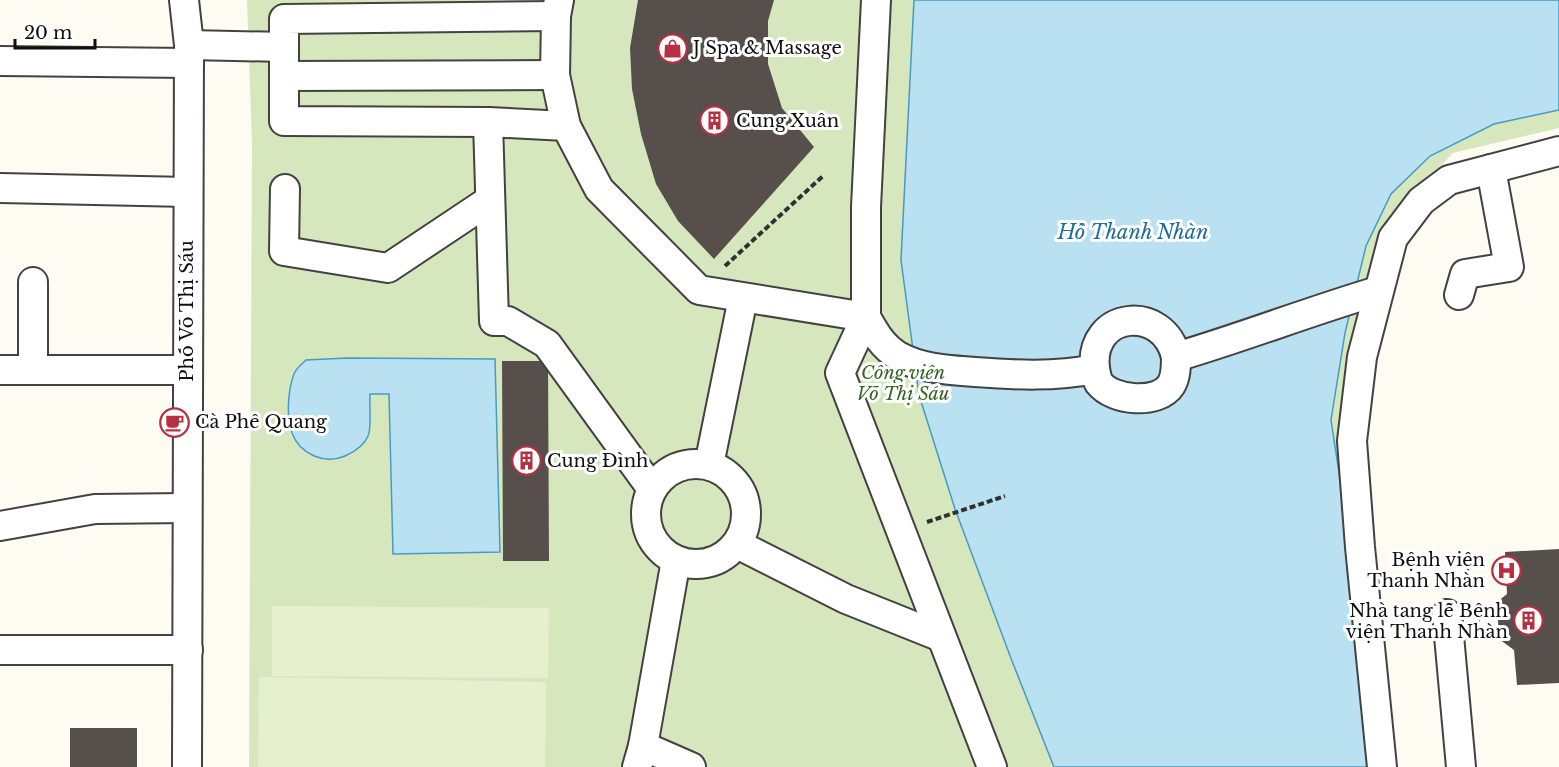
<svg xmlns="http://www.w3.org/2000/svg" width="1559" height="767" viewBox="0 0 1559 767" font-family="'Libre Baskerville',serif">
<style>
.green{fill:#d6e7bd}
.pitch{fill:#e6efce}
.water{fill:#bae1f2;stroke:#469bc4;stroke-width:1.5}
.building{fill:#574f4c}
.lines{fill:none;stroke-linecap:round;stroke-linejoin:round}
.minor-casing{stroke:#424242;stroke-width:32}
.path{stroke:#313131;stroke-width:4;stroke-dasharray:6 3;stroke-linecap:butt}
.minor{stroke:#fff;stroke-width:28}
.labels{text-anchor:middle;stroke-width:6;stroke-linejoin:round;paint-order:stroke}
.poi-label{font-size:18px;fill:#0f0f0f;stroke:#fff;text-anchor:start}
.street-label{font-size:18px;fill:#0f0f0f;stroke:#fff}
.park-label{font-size:18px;font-style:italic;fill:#356323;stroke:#fff}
.water-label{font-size:20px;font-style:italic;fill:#206d99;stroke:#fff}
</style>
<rect width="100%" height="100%" fill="#fefbf2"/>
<path class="green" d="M247,0H1559V128L1453,153L1417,190L1359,424L1393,767H249L252,144Z"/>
<g class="pitch">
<path d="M272,606L549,608L548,678L272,676Z"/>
<path d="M259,677L546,682L545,767H258Z"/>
</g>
<g class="water">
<path d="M914,0H1559V110L1494,124L1430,156L1391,194L1366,246L1345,333L1331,420L1344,506L1378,767H1054L1012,661L955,509L919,395L901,260Z"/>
<path d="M348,358L495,359L500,552L393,554L389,394H370C369,404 372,428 368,436C364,446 354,452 345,456C324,465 300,454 292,433C286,416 288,390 294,374C296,368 302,364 306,360Z"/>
</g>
<g class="building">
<path d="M638,0H774L768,21V64L782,108L814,147L714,259L678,221L656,184L641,134L632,89L630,48Z"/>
<path d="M502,361H548L549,561H503Z"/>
<path d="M1559,549V683L1517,685L1514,650L1499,639L1497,602L1507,594L1505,552Z"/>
<rect x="70" y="728" width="67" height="39"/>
</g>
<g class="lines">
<defs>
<g id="minor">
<path d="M184,0L189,45L187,767"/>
<path d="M559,0L556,16L555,75L566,126L599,189L699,290L866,317"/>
<path d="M876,0L866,207V317L840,373L992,767"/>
<path d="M556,16L284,19V121L488,122L566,126"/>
<path d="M189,45L284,47"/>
<path d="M0,61L189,63"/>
<path d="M284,76L555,75"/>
<path d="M488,122L494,321H508L547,344L652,489"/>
<path d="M0,188L188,192"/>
<path d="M285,189L284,251L388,268L490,200"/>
<path d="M33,282V370"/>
<path d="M1459,295L1465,274L1509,267L1491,169"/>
<path d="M866,317C875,333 882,346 898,356C921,369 949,370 975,372C1016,375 1054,377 1095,369C1088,311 1164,303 1176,357C1244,337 1310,311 1378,291"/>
<path d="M1095,369C1096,373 1097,380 1099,383C1113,401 1158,405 1171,385C1176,377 1176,366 1176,357"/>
<path d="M0,370H187"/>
<circle cx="696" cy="514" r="50"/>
<path d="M709,465L743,298"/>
<path d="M0,526L95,509L187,508"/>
<path d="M737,544L846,599L941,637"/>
<path d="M1447,614L1461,767"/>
<path d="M0,650H188"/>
<path d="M643,746L691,767"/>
<path d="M637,767L643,746L676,560"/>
<path d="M1382,767L1360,547L1352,441L1362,357L1393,238L1421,201L1449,180L1559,151"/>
</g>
</defs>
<use href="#minor" class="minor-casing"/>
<g class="path">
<path d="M725,266L824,175"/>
<path d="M927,522L1005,496"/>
</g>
<use href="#minor" class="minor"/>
</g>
<defs>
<symbol id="shop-ring" viewBox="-11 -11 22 22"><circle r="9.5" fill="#fff" stroke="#b63041" stroke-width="1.5"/><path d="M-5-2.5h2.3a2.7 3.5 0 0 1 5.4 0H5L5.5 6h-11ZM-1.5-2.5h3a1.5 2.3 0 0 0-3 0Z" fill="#b63041"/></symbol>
<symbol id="building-ring" viewBox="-11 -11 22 22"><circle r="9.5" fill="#fff" stroke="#b63041" stroke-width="1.5"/><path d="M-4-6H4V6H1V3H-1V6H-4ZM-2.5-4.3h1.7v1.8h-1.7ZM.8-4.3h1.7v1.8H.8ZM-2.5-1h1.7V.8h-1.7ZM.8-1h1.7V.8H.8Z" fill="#b63041"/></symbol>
<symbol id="cafe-ring" viewBox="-11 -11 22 22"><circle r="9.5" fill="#fff" stroke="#b63041" stroke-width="1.5"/><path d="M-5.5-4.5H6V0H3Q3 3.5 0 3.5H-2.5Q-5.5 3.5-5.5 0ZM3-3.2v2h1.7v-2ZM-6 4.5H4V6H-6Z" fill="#b63041"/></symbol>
<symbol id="hospital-ring" viewBox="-11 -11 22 22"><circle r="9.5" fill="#fff" stroke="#b63041" stroke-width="1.5"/><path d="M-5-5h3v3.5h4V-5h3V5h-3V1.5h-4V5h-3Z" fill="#b63041"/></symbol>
</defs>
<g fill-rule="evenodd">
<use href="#shop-ring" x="656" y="32" width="33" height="33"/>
<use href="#building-ring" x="698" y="104" width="33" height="33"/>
<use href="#cafe-ring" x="158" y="406" width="33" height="33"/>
<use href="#building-ring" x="510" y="444" width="33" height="33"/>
<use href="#hospital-ring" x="1490" y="554" width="33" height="33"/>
<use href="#building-ring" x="1512" y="604" width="33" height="33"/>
</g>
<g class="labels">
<g class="poi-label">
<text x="693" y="54">J Spa &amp; Massage</text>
<text x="736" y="127">Cung Xuân</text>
<text x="195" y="428">Cà Phê Quang</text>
<text x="547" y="467">Cung Đình</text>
<text x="1485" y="566" text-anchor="end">Bệnh viện<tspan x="1485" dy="21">Thanh Nhàn</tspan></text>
<text x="1508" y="617" text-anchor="end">Nhà tang lễ Bệnh<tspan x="1508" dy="21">viện Thanh Nhàn</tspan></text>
</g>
<g class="street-label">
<text transform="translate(187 311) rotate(-90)" y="6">Phố Võ Thị Sáu</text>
</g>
<g class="park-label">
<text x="903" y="379">Công viên<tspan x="903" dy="21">Võ Thị Sáu</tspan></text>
</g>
<g class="water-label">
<text x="1133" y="239">Hồ Thanh Nhàn</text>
</g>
</g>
<path d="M15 39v9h80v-9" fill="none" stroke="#0f0f0f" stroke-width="3"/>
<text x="24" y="39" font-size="18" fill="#0f0f0f" stroke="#ffffff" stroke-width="4.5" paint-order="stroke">20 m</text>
</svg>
